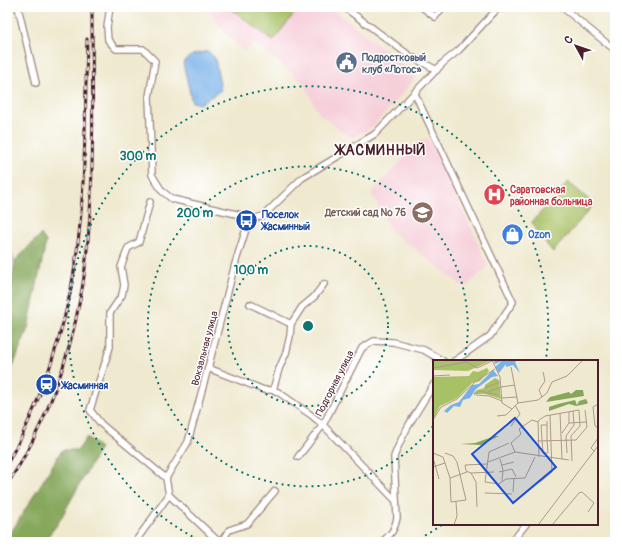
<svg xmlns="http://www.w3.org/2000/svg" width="622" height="549" viewBox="0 0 622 549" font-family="Pangolin,sans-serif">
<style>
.built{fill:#f6cfd9}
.industrial{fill:#d1bdcb}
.green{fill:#a9c166;stroke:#7a7048}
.forest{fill:#86a75b;stroke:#686343}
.water{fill:#78b1e8;stroke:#61688a}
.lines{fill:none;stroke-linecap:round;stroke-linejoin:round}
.minor-casing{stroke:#9c847d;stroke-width:8}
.minor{stroke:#fff;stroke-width:5.5}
.rail-casing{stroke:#4a1f2b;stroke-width:3}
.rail{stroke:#fff;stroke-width:1.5;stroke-dasharray:4.5;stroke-linecap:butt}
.ring{fill:none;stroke:#0f766e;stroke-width:2;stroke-dasharray:2 4}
.labels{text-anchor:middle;stroke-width:3;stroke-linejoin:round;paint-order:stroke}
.service-label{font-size:10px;font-weight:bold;fill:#4e5e75;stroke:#fff;text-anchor:start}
.health-label{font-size:10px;font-weight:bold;fill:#be3a42;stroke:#fff;text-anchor:start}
.education-label{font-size:10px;font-weight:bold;fill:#785e54;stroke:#fff;text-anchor:end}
.transit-label{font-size:10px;font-weight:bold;fill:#164399;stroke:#fff;text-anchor:start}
.shop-label{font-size:10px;font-weight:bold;fill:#366cbe;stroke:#fff;text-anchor:start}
.street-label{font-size:10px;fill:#4a1f2b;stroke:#fff}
.district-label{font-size:14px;font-weight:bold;letter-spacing:1px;fill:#4a1f2b;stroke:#fff}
.inset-road{fill:none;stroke:#ad988d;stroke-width:1}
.view{fill:#1d4ed8;fill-opacity:0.15;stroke:#1d4ed8;stroke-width:2}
.inset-edge{fill:none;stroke:#4a1f2b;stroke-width:2}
.centre{fill:#0f766e;stroke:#fff;stroke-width:2}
.ring-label{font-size:12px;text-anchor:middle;font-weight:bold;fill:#0f766e;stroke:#fff;stroke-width:3;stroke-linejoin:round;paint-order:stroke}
</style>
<rect width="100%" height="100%" fill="#fff"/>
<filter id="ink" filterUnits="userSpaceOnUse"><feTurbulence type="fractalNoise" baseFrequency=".025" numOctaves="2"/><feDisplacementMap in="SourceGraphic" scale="8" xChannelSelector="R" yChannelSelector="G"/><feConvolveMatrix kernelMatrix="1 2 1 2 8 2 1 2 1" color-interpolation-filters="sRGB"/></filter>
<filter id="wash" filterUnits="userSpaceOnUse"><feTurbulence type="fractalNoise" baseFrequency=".012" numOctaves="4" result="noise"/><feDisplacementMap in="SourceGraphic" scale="16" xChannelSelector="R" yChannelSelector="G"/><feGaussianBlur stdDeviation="0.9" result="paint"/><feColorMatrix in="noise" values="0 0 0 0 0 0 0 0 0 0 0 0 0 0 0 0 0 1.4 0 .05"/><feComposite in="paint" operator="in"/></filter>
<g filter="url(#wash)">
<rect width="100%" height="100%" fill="#efe9cf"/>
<g class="built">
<path d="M207,7H331L417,76L373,127L351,138L318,113L304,83L254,43L244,52L224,32Z"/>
<path d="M428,138L445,172L488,266L465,288L391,231L371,193L420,141Z"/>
</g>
<path class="industrial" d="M7,247L15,258L7,275Z"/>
<g class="green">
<path d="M229,7H291L296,11L273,41Z"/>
<path d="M568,182L594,204L553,252C545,243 538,233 532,222Z"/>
</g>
<g class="forest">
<path d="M41,234L46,242L28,328L7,382V304L9,300L15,261Z"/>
<path d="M87,437L100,448L57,525L43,542H7V539L62,450H78Z"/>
</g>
<path class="water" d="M208,51L215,58L221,90L200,104L192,102L183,63L192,55Z"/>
</g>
<g filter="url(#ink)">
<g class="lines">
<defs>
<g id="minor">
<path d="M18,7L36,83"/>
<path d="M110,7L107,27L108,40L116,49H143L155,61L149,97L152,175L162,191L172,199L245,216L252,219"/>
<path d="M344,7L410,56L437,70"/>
<path d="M422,7L435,17L443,7"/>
<path d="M562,7L615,50"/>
<path d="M415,94L513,302L490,336L456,360L454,361"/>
<path d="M150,202L139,242L128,248L121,267L124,285L122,295L110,313V347L90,410L101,424L166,478L169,495L219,542"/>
<path d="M252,219L263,216L302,178L375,134L443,63L459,50L499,7"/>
<path d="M250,304L291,324"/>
<path d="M208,368L264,390H273L278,392L311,415L323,425L396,501"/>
<path d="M273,390L279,369L286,353L290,336L291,324L302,307L314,297L324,284"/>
<path d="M298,457L323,425L362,348L374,341L393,342L424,350L443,361"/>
<path d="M166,478L188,442L208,368L235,264L246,229L252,219"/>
<path d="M135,542L169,495"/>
<path d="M221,542L229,530L247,524L275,491"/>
<path d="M382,542C392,533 394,531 397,518L394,457C403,431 420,407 434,384"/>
<path d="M512,542L526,524"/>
</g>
</defs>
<use href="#minor" class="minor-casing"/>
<use href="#minor" class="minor"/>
<defs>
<g id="rail">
<path d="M7,464C13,452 20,441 25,429C50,376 70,309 77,251C86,181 85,110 87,39"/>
<path d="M7,485C45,427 69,362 81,294C85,276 86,258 88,240C95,162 92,85 92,7"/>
</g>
</defs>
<use href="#rail" class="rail-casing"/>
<use href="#rail" class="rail"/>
</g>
</g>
<g class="ring">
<circle cx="308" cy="326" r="80"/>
<path d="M433 426A160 160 0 1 1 464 361"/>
<path d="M442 525A240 240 0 0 1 413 542M203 542A240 240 0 1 1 546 359"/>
</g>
<defs>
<symbol id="civic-disc" viewBox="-11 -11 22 22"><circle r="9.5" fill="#5c6f8a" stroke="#fff"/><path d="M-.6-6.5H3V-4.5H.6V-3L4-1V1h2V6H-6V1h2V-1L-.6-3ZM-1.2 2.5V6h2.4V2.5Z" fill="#fff"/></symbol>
<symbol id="hospital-disc" viewBox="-11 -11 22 22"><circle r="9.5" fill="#e0444e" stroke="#fff"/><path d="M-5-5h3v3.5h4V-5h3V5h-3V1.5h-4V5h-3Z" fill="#fff"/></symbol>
<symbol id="school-disc" viewBox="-11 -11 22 22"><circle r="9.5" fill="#8d6e63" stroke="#fff"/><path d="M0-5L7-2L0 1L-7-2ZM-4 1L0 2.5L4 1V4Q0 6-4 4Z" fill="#fff"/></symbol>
<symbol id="bus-disc" viewBox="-11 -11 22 22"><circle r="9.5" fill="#1a4fb4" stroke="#fff"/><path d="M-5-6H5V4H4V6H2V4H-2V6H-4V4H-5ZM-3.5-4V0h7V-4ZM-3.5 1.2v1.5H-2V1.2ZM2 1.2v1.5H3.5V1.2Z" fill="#fff"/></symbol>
<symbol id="shop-disc" viewBox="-11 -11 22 22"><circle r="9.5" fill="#3f7fe0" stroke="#fff"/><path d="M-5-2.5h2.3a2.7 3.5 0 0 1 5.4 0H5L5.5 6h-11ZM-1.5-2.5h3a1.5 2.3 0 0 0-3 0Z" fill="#fff"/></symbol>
<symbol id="station-disc" viewBox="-11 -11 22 22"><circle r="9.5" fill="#1a4fb4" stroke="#fff"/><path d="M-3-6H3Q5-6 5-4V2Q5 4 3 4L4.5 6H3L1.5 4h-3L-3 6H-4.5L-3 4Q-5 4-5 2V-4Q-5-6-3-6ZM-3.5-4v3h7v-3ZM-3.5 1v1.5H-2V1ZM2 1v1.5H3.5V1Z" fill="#fff"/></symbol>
</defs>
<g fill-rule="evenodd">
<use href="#civic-disc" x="334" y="50" width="25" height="25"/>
<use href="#hospital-disc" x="482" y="182" width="25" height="25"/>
<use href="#school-disc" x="410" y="200" width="25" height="25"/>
<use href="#bus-disc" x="234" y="208" width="25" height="25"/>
<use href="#shop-disc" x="500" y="222" width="25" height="25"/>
<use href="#station-disc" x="34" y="372" width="25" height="25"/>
</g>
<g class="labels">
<g class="service-label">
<text x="362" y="61">Подростковый<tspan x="362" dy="12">клуб «Лотос»</tspan></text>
</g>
<g class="health-label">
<text x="510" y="193">Саратовская<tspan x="510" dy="12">районная больница</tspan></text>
</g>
<g class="education-label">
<text x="406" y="216">Детский сад № 76</text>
</g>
<g class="transit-label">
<text x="262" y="218">Поселок<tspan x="262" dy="12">Жасминный</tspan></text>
<text x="62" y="389">Жасминная</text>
</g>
<g class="shop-label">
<text x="528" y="238">Ozon</text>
</g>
<g class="street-label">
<text transform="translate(204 348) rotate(-75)" y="4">Вокзальная улица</text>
<text transform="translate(334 383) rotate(-63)" y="4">Подгорная улица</text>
</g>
<g class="district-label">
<text x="381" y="155">ЖАСМИННЫЙ</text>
</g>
</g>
<g transform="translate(433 360)">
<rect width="165" height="165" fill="#efe9cf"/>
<path d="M0,0H59L35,11L0,10ZM54,8L56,11L47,21L39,23L24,38L7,46L0,60V17L36,16L40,11L45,12ZM62,18L66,20L68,39L52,34H40L44,30L52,28V25Z" fill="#a9c166"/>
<path d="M143,30H150L151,36L113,42L117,37L136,32L138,34ZM153,39L155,43L153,44L143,46L136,44L116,51V47L125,44L142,40L144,45L146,41ZM62,76H66L48,85L27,84L42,83Z" fill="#86a75b"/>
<path d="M63,0H85L82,2L87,13L80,5L73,7V4L66,13L62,7L69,1L62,4L61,1ZM60,10L65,16L59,17L43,29L37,38L30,40L27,47L21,46L14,53L11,51L18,45L26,42L39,25L46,24Z" fill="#78b1e8"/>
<path class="inset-road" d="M30,0L44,8L59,1M59,0L67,17L69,43L79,49M78,7L85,43M0,8L33,2M0,16L17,15M51,28L67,22M55,32L68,27L82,25M41,35L47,31L65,35M43,35L56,36L69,41M109,37L106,30L112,21L110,12M69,38L84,37M165,44L160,47L162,66L165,68M127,53L129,99M64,56L73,55L85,43L105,40L114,33L119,22L134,16L150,0M0,60L8,47L24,39L42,22L62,9M114,61V80L115,93H110L108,65H114M136,63L153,62M78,66L87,54L82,45M129,73L136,63V52M104,81L143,80L154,67L152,50M76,83L56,92L52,122L66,124L73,119L92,118L102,97M161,91L158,88L165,78M82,92L136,100M82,92L78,83L88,74L86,69L99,60L105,62M0,93L10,97L17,118L18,142L33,140L24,102L20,96L12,93M134,93L133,76L141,65L140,51M106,97L105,61L112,56L146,50L147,66L138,76L139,101M67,99L70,110L69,121M1,101L6,119M55,102L82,92M69,105L81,102M0,107L12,103M66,112L79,109L83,117M38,113L43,122L44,147M38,113L33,111L32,105L54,104M38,113L61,112M17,118L34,112M107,122L119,112L117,55M80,132L81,118M52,133L79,134M21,165L24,156L23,142M105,165L165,86M119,165L146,133L149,132L161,143L155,152"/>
<path class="view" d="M82,58L123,107L80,143L39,94Z"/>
<rect width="165" height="165" class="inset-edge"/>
</g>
<circle cx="308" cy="326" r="6" class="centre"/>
<g class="ring-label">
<text x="138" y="160">300 m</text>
<text x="195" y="217">200 m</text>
<text x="251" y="274">100 m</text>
</g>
<rect width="622" height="549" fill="none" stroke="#fff" stroke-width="24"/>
<g transform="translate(576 46) rotate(310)" stroke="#ffffff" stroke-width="3" paint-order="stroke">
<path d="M0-3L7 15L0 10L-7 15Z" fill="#4a1f2b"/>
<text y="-6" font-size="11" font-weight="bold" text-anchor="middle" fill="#4a1f2b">С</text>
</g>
</svg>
